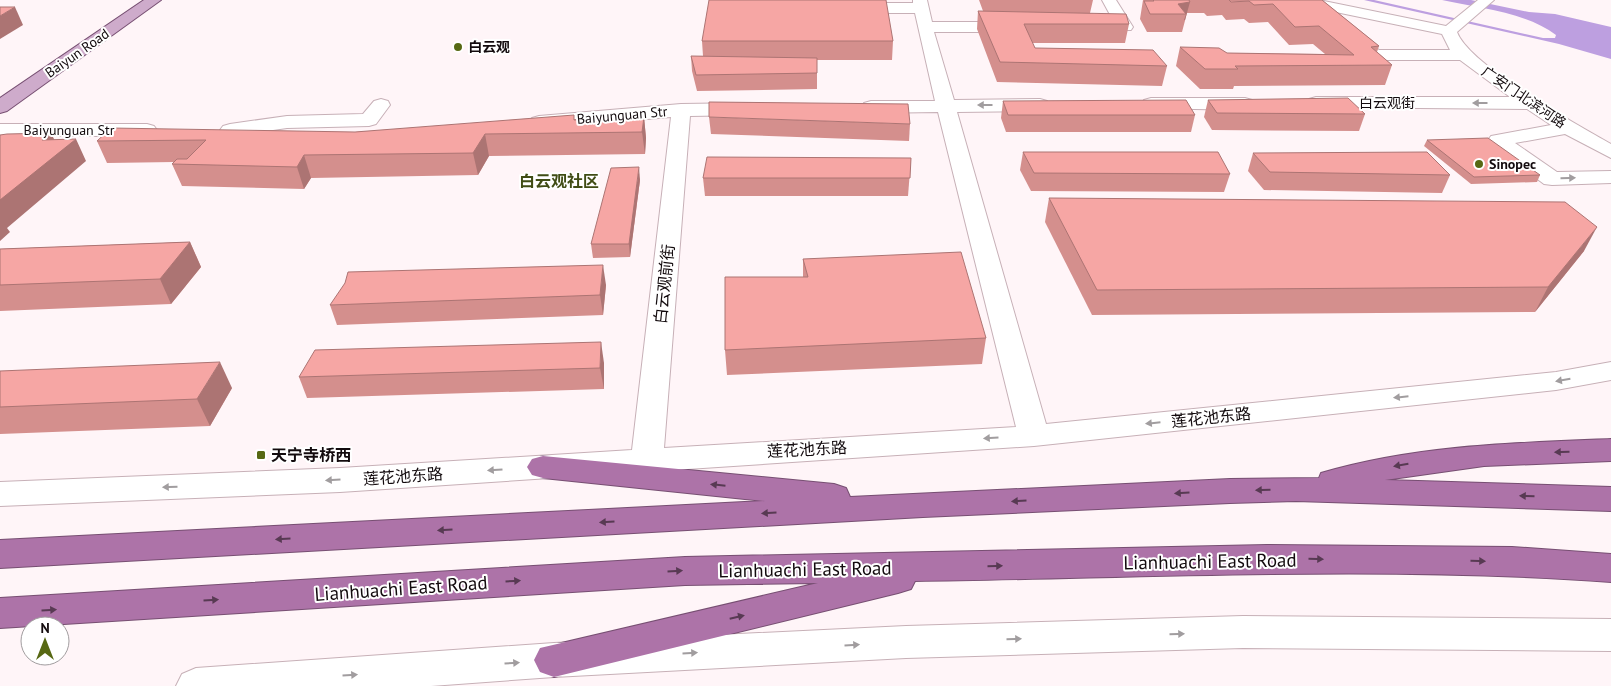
<svg xmlns="http://www.w3.org/2000/svg" width="1611" height="686" viewBox="0 0 1611 686" font-family="'PT Sans','Noto Sans SC',sans-serif">
<style>
.water{fill:#bd9fe0}
.lines{fill:none;stroke-linecap:round;stroke-linejoin:round}
.minor-casing{stroke:#c7b0b7;stroke-width:2}
.major-casing{stroke:#774f72;stroke-width:2}
.highway-casing{stroke:#774f72;stroke-width:2}
.minor{fill:#fff;fill-rule:evenodd}
.major{fill:#ceabcb;fill-rule:evenodd}
.highway{fill:#ad73a8;fill-rule:evenodd}
.wall{fill:#d48f8d}
.shaded-wall{fill:#ac7473}
.building{fill:#f6a6a4;stroke:#ac7473}
.oneway{fill:#a19d9f}
.oneway2{fill:#583a53}
.poi-dot{fill:#576813;stroke:#fff;stroke-width:2}
.labels{text-anchor:middle;stroke-width:4;stroke-linejoin:round;paint-order:stroke}
.far-poi-label{font-size:14px;font-weight:bold;fill:#130b0e;stroke:#fff;text-anchor:start}
.far-street-label{font-size:14px;fill:#130b0e;stroke:#fff}
.far-quarter-label{font-size:16px;font-weight:bold;fill:#404d15;stroke:#fff}
.street-label{font-size:16px;fill:#130b0e;stroke:#fff}
.poi-label{font-size:16px;font-weight:bold;fill:#130b0e;stroke:#fff;text-anchor:start}
.near-street-label{font-size:19px;fill:#130b0e;stroke:#fff}
</style>
<rect width="100%" height="100%" fill="#fff5f8"/>
<path class="water" d="M1364,0H1374L1543,38H1555L1556,35C1526,12 1478,8 1442,0H1471L1529,12L1555,14L1611,27V59L1559,44Z"/>
<g class="lines">
<defs>
<g id="minor">
<path d="M913,0H927L932,22H1014L1022,27L1014,32H934L954,100L1040,99L1047,101L1049,105L1047,109L1040,111L957,112L1046,424L1556,372L1611,362V380L1556,390L1034,446L340,492L0,506V482L340,468L632,450L671,117L539,128L532,126L529,122L532,118L539,116L681,104L748,103L755,105L757,109L755,113L748,115L690,116L664,448L1016,427L938,112L871,113L864,111L862,107L864,103L871,101H935L915,13H850L842,8L850,3H913Z"/>
<path d="M1102,0H1116L1133,27L1131,30H1098L1096,27L1098,24L1114,22Z"/>
<path d="M1290,0H1319L1446,26L1478,0H1494L1457,32C1469,65 1577,125 1611,144V158L1565,134L1515,143L1557,172L1611,171V183L1552,185L1544,184L1491,144L1488,140L1491,136L1551,125L1527,109L1309,107L1307,103L1309,99L1316,97H1510L1460,60H1375L1369,59L1342,37L1350,32L1356,34L1379,50H1450L1442,34L1297,4Z"/>
<path d="M1151,98H1245L1252,100L1254,104L1252,108L1245,110L1144,108L1142,104L1144,100Z"/>
<path d="M381,99L388,101L390,105L376,124L369,126L287,128L230,136L223,134L220,130L223,126L230,124L287,116L363,114L374,101Z"/>
<path d="M0,124H147L154,126L157,130L154,134L147,136H0Z"/>
<path d="M1243,616L1611,619V651L1243,648L906,658L554,677L431,686H176L182,674L196,668L554,643L906,626Z"/>
</g>
<path id="major" d="M144,0H161L7,111L0,113V98Z"/>
<g id="highway">
<path d="M1611,439V461L1484,466L1385,480L1611,487V511L1296,501L1230,503L923,517L0,568V540L765,501L543,478L532,475L527,467L532,459L543,456L834,484L846,488L850,497L1230,479L1319,478L1321,473C1416,445 1513,443 1611,439Z"/>
<path d="M1267,545L1512,547L1611,554V582C1379,565 1147,578 915,581L911,589L898,593L554,677L540,672L534,660L540,648L818,583L685,585L0,628V598L685,557Z"/>
</g>
</defs>
<use href="#minor" class="minor-casing"/>
<use href="#major" class="major-casing"/>
<use href="#highway" class="highway-casing"/>
<use href="#minor" class="minor"/>
<use href="#major" class="major"/>
<use href="#highway" class="highway"/>
</g>
<g class="wall">
<path d="M979,0H1093L1090,13L1129,24L1125,43H1032L1035,48L1167,66L1162,86L997,82L977,29L978,11H983Z"/>
<path d="M1143,0H1322L1379,46L1377,52L1392,65L1385,85L1234,86L1233,89H1200L1176,66L1180,47L1227,53L1325,54L1313,44L1289,45L1268,22L1249,23L1244,19L1226,20L1222,15L1207,16L1204,13H1187L1182,32H1147L1140,19Z"/>
<path d="M702,41H893L892,60H817V89L697,91L692,71L691,56H703Z"/>
<path d="M1208,100L1365,114L1359,131L1212,130L1204,117Z"/>
<path d="M1003,101L1195,115L1191,132H1006L1001,118Z"/>
<path d="M644,117L646,138L645,154L489,156L478,175L311,178L304,189L182,186L172,164L174,162L107,163L97,141L355,132L575,119Z"/>
<path d="M709,117L910,124L909,141L711,134Z"/>
<path d="M1427,140L1540,175L1537,182L1471,184L1424,146Z"/>
<path d="M1023,152L1230,174L1224,192L1031,191L1020,170Z"/>
<path d="M1253,153L1450,175L1442,193L1264,190L1248,171Z"/>
<path d="M911,158L908,196H705L703,178Z"/>
<path d="M640,180L630,257L593,258L591,244Z"/>
<path d="M1049,198L1584,251L1535,312L1092,315L1045,222Z"/>
<path d="M190,242L201,267L171,304L0,311V249Z"/>
<path d="M803,259L986,338L982,364L727,375L725,350L803,277Z"/>
<path d="M606,285L603,315L337,325L330,305Z"/>
<path d="M604,363V389L307,398L299,377Z"/>
<path d="M0,371L232,388L210,426L0,434Z"/>
</g>
<g class="shaded-wall">
<path d="M1190,2L1185,20H1184L1186,14L1178,4Z"/>
<path d="M15,7L23,25L0,39V16Z"/>
<path d="M644,117L646,138L645,154L642,132Z"/>
<path d="M51,133L60,151L76,139L86,161L7,228L10,232L0,241V200L42,140Z"/>
<path d="M485,134L489,156L478,175L473,153Z"/>
<path d="M304,155L311,178L304,189L297,167Z"/>
<path d="M639,167L640,180L630,257L629,244Z"/>
<path d="M1597,227L1584,251L1535,312L1548,287Z"/>
<path d="M190,242L201,267L171,304L160,279Z"/>
<path d="M603,265L606,285L603,315L600,295Z"/>
<path d="M601,342L604,363V389L600,368Z"/>
<path d="M220,362L232,388L210,426L197,399Z"/>
</g>
<g class="building">
<path d="M709,0H886L893,41H702Z"/>
<path d="M1153,0H1189L1190,2L1178,4L1186,14H1150L1144,1H1154Z"/>
<path d="M1229,0H1322L1379,46L1371,47L1392,65L1235,66L1238,69H1205L1180,47L1219,48L1227,53L1354,55L1319,26L1295,27L1273,4L1254,5L1249,1L1231,2Z"/>
<path d="M0,7H15L0,16Z"/>
<path d="M978,11L1126,14L1129,24H1024L1035,48L1153,50L1167,66L1000,62Z"/>
<path d="M691,56L817,58V73L696,75Z"/>
<path d="M1348,98L1365,114L1217,113L1208,100Z"/>
<path d="M1186,100L1195,115H1008L1003,101Z"/>
<path d="M709,102L908,104L910,124L709,117Z"/>
<path d="M574,115V120L644,117L642,132L485,134L473,153L304,155L297,167L172,164L177,159H187L206,140L97,141L111,128L355,132Z"/>
<path d="M51,133L42,140L76,139L0,200V135L7,134Z"/>
<path d="M1488,138L1540,175L1474,177L1427,140Z"/>
<path d="M1023,152H1218L1230,174L1034,173Z"/>
<path d="M1427,152L1450,175L1270,172L1253,153Z"/>
<path d="M707,157L911,158L910,178H703Z"/>
<path d="M639,167L629,244H591L611,168Z"/>
<path d="M1049,198L1565,202L1597,227L1548,287L1097,290Z"/>
<path d="M190,242L160,279L0,285V249Z"/>
<path d="M961,252L986,338L725,350V277H808L803,259Z"/>
<path d="M603,265L600,295L330,305L345,283L348,272Z"/>
<path d="M601,342L600,368L299,377L315,350Z"/>
<path d="M220,362L197,399L0,407V371Z"/>
</g>
<defs><path id="oneway-solid" d="M-6-.8H1V-3.2L6.5 0L1 3.2V.8H-6Z" transform="scale(1.25)"/></defs>
<g class="oneway">
<use href="#oneway-solid" transform="translate(1480 103) rotate(180)"/>
<use href="#oneway-solid" transform="translate(985 105) rotate(180)"/>
<use href="#oneway-solid" transform="translate(1568 178) rotate(-1)"/>
<use href="#oneway-solid" transform="translate(1563 380) rotate(170)"/>
<use href="#oneway-solid" transform="translate(1401 397) rotate(174)"/>
<use href="#oneway-solid" transform="translate(1153 423) rotate(174)"/>
<use href="#oneway-solid" transform="translate(991 438) rotate(177)"/>
<use href="#oneway-solid" transform="translate(495 470) rotate(176)"/>
<use href="#oneway-solid" transform="translate(333 480) rotate(177)"/>
<use href="#oneway-solid" transform="translate(170 487) rotate(178)"/>
<use href="#oneway-solid" transform="translate(1177 634) rotate(-2)"/>
<use href="#oneway-solid" transform="translate(1014 639) rotate(-2)"/>
<use href="#oneway-solid" transform="translate(852 645) rotate(-3)"/>
<use href="#oneway-solid" transform="translate(690 653) rotate(-3)"/>
<use href="#oneway-solid" transform="translate(512 663) rotate(-4)"/>
<use href="#oneway-solid" transform="translate(350 675) rotate(-4)"/>
</g>
<g class="oneway2">
<use href="#oneway-solid" transform="translate(1562 452) rotate(178)"/>
<use href="#oneway-solid" transform="translate(1401 465) rotate(170)"/>
<use href="#oneway-solid" transform="translate(718 485) rotate(-174)"/>
<use href="#oneway-solid" transform="translate(1263 490) rotate(178)"/>
<use href="#oneway-solid" transform="translate(1182 493) rotate(177)"/>
<use href="#oneway-solid" transform="translate(1527 496) rotate(-178)"/>
<use href="#oneway-solid" transform="translate(1019 501) rotate(177)"/>
<use href="#oneway-solid" transform="translate(769 513) rotate(177)"/>
<use href="#oneway-solid" transform="translate(607 522) rotate(177)"/>
<use href="#oneway-solid" transform="translate(445 530) rotate(177)"/>
<use href="#oneway-solid" transform="translate(283 539) rotate(177)"/>
<use href="#oneway-solid" transform="translate(1316 559) rotate(1)"/>
<use href="#oneway-solid" transform="translate(1478 561) rotate(1)"/>
<use href="#oneway-solid" transform="translate(995 566) rotate(-1)"/>
<use href="#oneway-solid" transform="translate(675 571) rotate(-4)"/>
<use href="#oneway-solid" transform="translate(513 581) rotate(-4)"/>
<use href="#oneway-solid" transform="translate(211 600) rotate(-4)"/>
<use href="#oneway-solid" transform="translate(49 610) rotate(-4)"/>
<use href="#oneway-solid" transform="translate(737 617) rotate(-13)"/>
</g>
<g class="poi-dot">
<circle cx="458" cy="47" r="5"/>
<circle cx="1479" cy="164" r="5"/>
<rect x="256" y="450" width="10" height="10" rx="2.5"/>
</g>
<g class="labels">
<g class="far-poi-label">
<text x="468" y="52">白云观</text>
<text x="1489" y="169">Sinopec</text>
</g>
<g class="far-street-label">
<text transform="translate(77 53) rotate(-35)" y="5">Baiyun Road</text>
<text transform="translate(1524 97) rotate(34)" y="5">广安门北滨河路</text>
<text x="1387" y="108">白云观街</text>
<text transform="translate(622 115) rotate(-5)" y="5">Baiyunguan Str</text>
<text x="69" y="135">Baiyunguan Str</text>
</g>
<g class="far-quarter-label">
<text x="559" y="187">白云观社区</text>
</g>
<g class="street-label">
<text transform="translate(664 284) rotate(-84)" y="6">白云观前街</text>
<text transform="translate(1211 417) rotate(-6)" y="6">莲花池东路</text>
<text transform="translate(807 449) rotate(-3)" y="6">莲花池东路</text>
<text transform="translate(403 476) rotate(-4)" y="6">莲花池东路</text>
</g>
<g class="poi-label">
<text x="271" y="461">天宁寺桥西</text>
</g>
<g class="near-street-label">
<text transform="translate(1210 561) rotate(-1)" y="7">Lianhuachi East Road</text>
<text transform="translate(805 569) rotate(-1)" y="7">Lianhuachi East Road</text>
<text transform="translate(401 588) rotate(-4)" y="7">Lianhuachi East Road</text>
</g>
</g>
<g transform="translate(45 641)"><circle r="24" fill="#ffffff" stroke="#a19d9f"/>
<path d="M0-4L9 19L0 12L-9 19Z" fill="#576813"/>
<text y="-8" font-size="14" font-weight="bold" text-anchor="middle" fill="#130b0e">N</text>
</g>
</svg>
